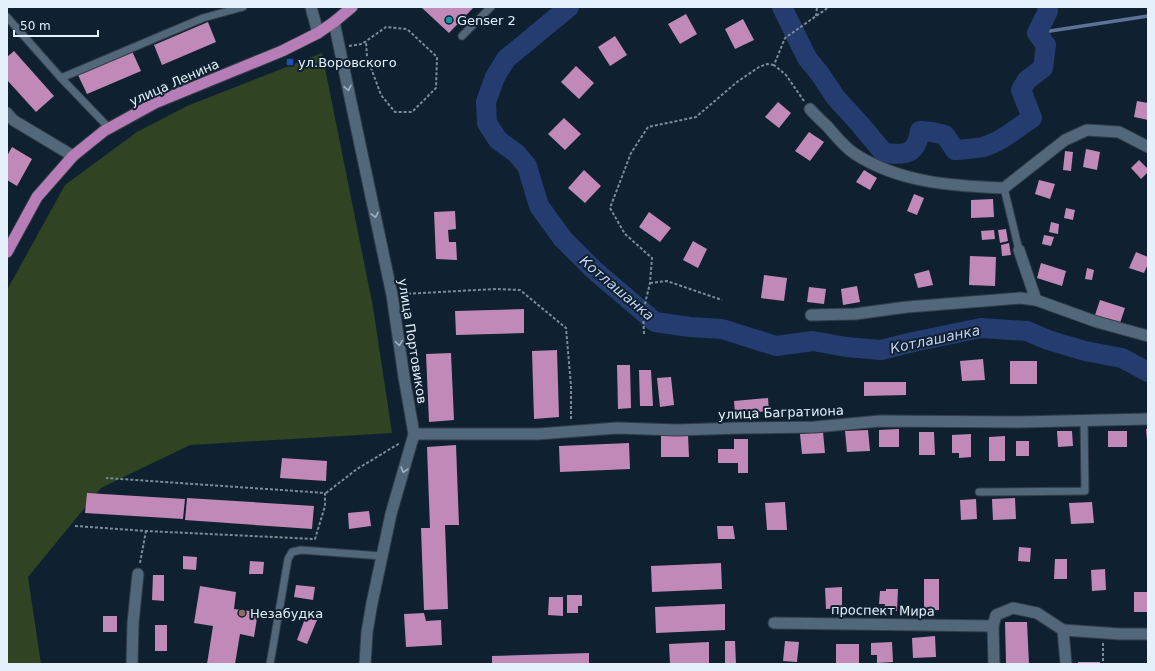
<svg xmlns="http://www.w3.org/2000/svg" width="1155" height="671" viewBox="0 0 1155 671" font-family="'DejaVu Sans',sans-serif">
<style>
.green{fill:#304322}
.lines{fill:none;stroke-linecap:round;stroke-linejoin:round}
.stream{stroke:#5e7299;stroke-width:3.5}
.river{stroke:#253c70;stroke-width:20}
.building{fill:#c089b8}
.service-casing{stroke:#323d4a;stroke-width:9}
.minor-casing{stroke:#323d4a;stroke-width:13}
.primary-casing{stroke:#323d4a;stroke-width:13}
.path{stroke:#7c8b97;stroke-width:2;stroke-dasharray:3 2;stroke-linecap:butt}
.service{stroke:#526779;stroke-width:7}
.minor{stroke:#526779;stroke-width:11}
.primary{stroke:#b67db7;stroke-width:11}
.oneway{stroke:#a2b2c0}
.culture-dot{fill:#0f9aa8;stroke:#0f2130;stroke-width:1.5}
.transit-dot{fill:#1a4fb4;stroke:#0f2130;stroke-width:1.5}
.education-dot{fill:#8d6e63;stroke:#0f2130;stroke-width:1.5}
.labels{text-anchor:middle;stroke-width:4;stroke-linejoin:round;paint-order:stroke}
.poi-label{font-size:13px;fill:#e4f0fa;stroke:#0f2130;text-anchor:start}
.street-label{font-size:13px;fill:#e4f0fa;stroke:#0f2130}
.water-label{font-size:14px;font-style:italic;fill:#c3d3f4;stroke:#0f2130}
</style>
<rect width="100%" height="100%" fill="#0f2130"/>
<path class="green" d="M322,53L373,307L392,433L190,445L101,488L28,577L41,664H7V290L65,185L137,132L187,106Z"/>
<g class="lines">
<path class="stream" d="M1037,33L1148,16"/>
<g class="river">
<path d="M569,7L506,59L495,77L486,102L487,123L498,140L516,153L527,166L539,206L563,239L594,270L655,322L690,327L722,329L776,346L813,341L846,347L881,350L913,342L981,328L1027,331L1048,340L1085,351L1122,358L1148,372"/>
<path d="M782,7L807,58L820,74L836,98L859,123L884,153C906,155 916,155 920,131L932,132L945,135L955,150C964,149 974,149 983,147C1001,142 1017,128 1032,118L1021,90L1027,80L1043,68L1046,45L1037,33L1048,11L1047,7"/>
</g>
</g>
<g class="building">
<path d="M421,7H474L449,33Z"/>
<path d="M686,14L697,34L680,44L668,24Z"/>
<path d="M743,19L754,40L735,49L725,29Z"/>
<path d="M208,22L216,42L162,65L154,45Z"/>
<path d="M615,36L627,55L610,66L598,47Z"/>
<path d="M14,51L54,96L36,112L7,80V57Z"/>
<path d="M132,51L141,71L87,94L78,75Z"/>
<path d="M576,66L594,83L579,99L561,82Z"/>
<path d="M1137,101L1148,103V120L1134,117Z"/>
<path d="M778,102L791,113L779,128L765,117Z"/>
<path d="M564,118L581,134L565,150L548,134Z"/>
<path d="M809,132L824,142L810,161L795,151Z"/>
<path d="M12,147L32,159L17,186L7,180V156Z"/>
<path d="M1086,149L1100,152L1097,170L1083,167Z"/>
<path d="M1065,151L1073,152L1071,171L1063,170Z"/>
<path d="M1139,160L1148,169V172L1141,179L1131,168Z"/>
<path d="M584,170L601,186L585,203L568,188Z"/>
<path d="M864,170L877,178L870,190L856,182Z"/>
<path d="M1039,180L1055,184L1050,199L1035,194Z"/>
<path d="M914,194L924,198L917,215L907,211Z"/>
<path d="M993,199L994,217L971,218V200Z"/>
<path d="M1066,208L1075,210L1073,220L1064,218Z"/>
<path d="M455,211L456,229L448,230L449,242H456L457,260L436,259L434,212Z"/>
<path d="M649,212L671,228L660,242L639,227Z"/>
<path d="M1051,222L1059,224L1058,234L1049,232Z"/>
<path d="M1006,229L1008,241L1000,243L998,230Z"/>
<path d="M994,230L995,239L982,240L981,231Z"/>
<path d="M1044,235L1054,237L1051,246L1042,244Z"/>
<path d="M693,241L707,249L698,268L683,260Z"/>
<path d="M1009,243L1011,255L1002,256L1001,245Z"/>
<path d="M1136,252L1148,257V264L1144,273L1129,268Z"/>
<path d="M970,256L996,257L995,286L969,285Z"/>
<path d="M1041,263L1066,271L1062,286L1037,278Z"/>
<path d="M1087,268L1094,270L1092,280L1085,279Z"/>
<path d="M929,270L933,285L918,288L914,274Z"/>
<path d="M764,275L787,278L784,301L761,298Z"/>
<path d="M857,286L860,302L843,305L841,289Z"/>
<path d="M809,287L826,289L824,304L807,302Z"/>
<path d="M1100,300L1125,308L1120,323L1095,315Z"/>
<path d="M524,309V333L456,335L455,311Z"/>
<path d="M557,350L559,417L534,419L532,351Z"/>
<path d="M451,353L454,420L429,422L426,354Z"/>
<path d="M983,359L985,380L962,381L960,361Z"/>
<rect x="1010" y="361" width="27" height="23"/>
<path d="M617,365H630L631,408L618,409Z"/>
<path d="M639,370H651L653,406H640Z"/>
<path d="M671,377L674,405L660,407L657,378Z"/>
<path d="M864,382H906V395L864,396Z"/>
<path d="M768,398L769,411L735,414L734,401Z"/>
<path d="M899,429V447H879V430Z"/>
<path d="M1146,429H1148V440H1147Z"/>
<path d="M868,430L870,451L847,452L845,431Z"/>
<path d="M1057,431H1072L1073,446L1058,447Z"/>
<rect x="1108" y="431" width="19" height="16"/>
<path d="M823,432L825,453L802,454L800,434Z"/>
<path d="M919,432H934L935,455H919Z"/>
<path d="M661,434H688L689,457H661Z"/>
<path d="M971,434V457L959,458V453H952V435Z"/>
<path d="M1005,436V461H989V437Z"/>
<path d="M734,439H748V473H738V463H718V449H734Z"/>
<rect x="1016" y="441" width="13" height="15"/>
<path d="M629,443L630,469L560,472L559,446Z"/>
<path d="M456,445L459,525H445L448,609L424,610L421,528H430L427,447Z"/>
<path d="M282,458L327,461L326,481L280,478Z"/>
<path d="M87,493L185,499L183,519L85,513Z"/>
<path d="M187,498L314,506L312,529L185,520Z"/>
<path d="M1015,498L1016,519L993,520L992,499Z"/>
<path d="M976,499L977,519L961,520L960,500Z"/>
<path d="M785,502L787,530H767L765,503Z"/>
<path d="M1092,502L1094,523L1071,524L1069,503Z"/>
<path d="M369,511L371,526L349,529L348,513Z"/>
<path d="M717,526H733L735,539H718Z"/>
<path d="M1019,547L1031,548L1030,562L1018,561Z"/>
<path d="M183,556L197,557L196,570L183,569Z"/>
<path d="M1055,559H1067V579H1054Z"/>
<path d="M250,561L264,562L263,574H249Z"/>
<path d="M721,563L722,589L652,592L651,566Z"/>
<path d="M1105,569L1106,590L1092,591L1091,570Z"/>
<path d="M153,575H164V601L152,600Z"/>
<rect x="924" y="579" width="15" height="31"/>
<path d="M296,585L315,587L313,600L294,597Z"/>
<path d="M200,586L236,592L234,609L258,612L254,637L240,634L235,664H207L213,626L194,623Z"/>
<path d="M842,587V608L826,609L825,588Z"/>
<path d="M886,589H898L897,611L884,610L885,604H879L880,591H886Z"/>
<rect x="1134" y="592" width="14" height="20"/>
<path d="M567,595H582V606H578V613H567Z"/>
<path d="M549,597H563V616L548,615Z"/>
<path d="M725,604V630L656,633L655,607Z"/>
<path d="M424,613L426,621L441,620L442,645L406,647L404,614Z"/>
<rect x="103" y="616" width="14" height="16"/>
<path d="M306,616L317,620L307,644L297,640Z"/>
<path d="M1005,622H1027L1029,664H1006Z"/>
<rect x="155" y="625" width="12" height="26"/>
<path d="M935,636L936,657L913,658L912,638Z"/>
<path d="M725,641H735L736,664H725Z"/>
<path d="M785,641L799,642L797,662L783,661Z"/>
<path d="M709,642V664H670L669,644Z"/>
<path d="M892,642L893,662L877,663V655H871V643Z"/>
<rect x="836" y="644" width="23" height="20"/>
<path d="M589,653V664H492V656Z"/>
<rect x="1078" y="662" width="22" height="2"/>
</g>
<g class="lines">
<defs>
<g id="service">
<path d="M7,17L61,78"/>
<path d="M462,36L491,7"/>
<path d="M109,128L61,78L203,18L243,7"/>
<path d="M1004,188L1019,250"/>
<path d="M979,492L1085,491L1084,420"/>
<path d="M270,664L288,559L292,552L301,550L382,556"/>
</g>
<g id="minor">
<path d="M311,7L318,33"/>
<path d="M334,22L392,295L404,377L414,434L391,514L372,603L367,632L365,664"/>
<path d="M810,109C815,115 821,120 827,126C836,136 844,147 855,154C900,183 953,186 1004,188L1065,140L1087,130L1119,132L1148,147"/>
<path d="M7,113L13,120L73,156"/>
<path d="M1019,250L1036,300"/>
<path d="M811,315L855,314L907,307L1020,298L1036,300L1097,322L1148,336"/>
<path d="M414,434H538L617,428L677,430L740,428L815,427L880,421L1019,422L1148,419"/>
<path d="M774,623L993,626"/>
<path d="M1063,630L1120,634H1148"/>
<path d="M132,664L133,623L138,574"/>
<path d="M994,664L993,626L996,615L1013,608L1037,613L1063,630L1066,664"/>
</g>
<path id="primary" d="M7,252L37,197L73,156L104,131L155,103L282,51L318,33L334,22L352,7"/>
</defs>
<use href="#service" class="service-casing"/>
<use href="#minor" class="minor-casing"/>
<use href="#primary" class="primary-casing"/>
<g class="path">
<path d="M816,16L817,7"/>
<path d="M349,46L362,44L386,27L407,29L437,57L436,88L412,112H395L381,95L367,57L366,41"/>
<path d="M804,101L786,75L774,65L785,38L829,7"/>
<path d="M650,283L667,281L722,300"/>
<path d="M403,294L496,289L520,290L566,328L571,386V421"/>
<path d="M644,334L643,312L650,283L652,258L625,234L610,208L631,153L648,127L696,117L737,82L759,67L767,64L774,65"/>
<path d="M326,493L357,469L400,443"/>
<path d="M75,526L146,531L315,539L325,506V493L106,478"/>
<path d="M140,563L146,531"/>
<path d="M1103,643V664"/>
</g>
<use href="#service" class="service"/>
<use href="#minor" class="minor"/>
<use href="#primary" class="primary"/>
</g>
<defs><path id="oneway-chevron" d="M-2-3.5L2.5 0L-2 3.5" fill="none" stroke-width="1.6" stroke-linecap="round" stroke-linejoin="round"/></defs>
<g class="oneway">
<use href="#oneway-chevron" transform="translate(348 88) rotate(78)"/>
<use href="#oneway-chevron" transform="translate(375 215) rotate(78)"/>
<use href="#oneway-chevron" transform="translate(399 343) rotate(82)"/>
<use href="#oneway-chevron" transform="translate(404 470) rotate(106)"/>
</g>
<circle class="culture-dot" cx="449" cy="20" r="4"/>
<rect class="transit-dot" x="286" y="58" width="8" height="8" rx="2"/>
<circle class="education-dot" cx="242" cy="613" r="4"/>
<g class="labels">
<g class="poi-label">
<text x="457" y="25">Genser 2</text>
<text x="298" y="67">ул.Воровского</text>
<text x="250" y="618">Незабудка</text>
</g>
<g class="street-label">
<text transform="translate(174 82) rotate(-24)" y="5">улица Ленина</text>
<text transform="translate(413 341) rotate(81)" y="5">улица Портовиков</text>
<text transform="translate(781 412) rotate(-2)" y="5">улица Багратиона</text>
<text transform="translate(883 610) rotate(1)" y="5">проспект Мира</text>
</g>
<g class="water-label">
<text transform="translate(617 288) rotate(40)" y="5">Котлашанка</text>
<text transform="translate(935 339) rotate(-12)" y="5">Котлашанка</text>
</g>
</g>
<rect width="1155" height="671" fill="none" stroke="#e4f0fa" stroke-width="16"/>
<path d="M14 30v6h84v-6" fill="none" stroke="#e4f0fa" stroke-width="2"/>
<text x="20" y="30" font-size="12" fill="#e4f0fa" stroke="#0f2130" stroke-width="3" paint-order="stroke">50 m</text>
</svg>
